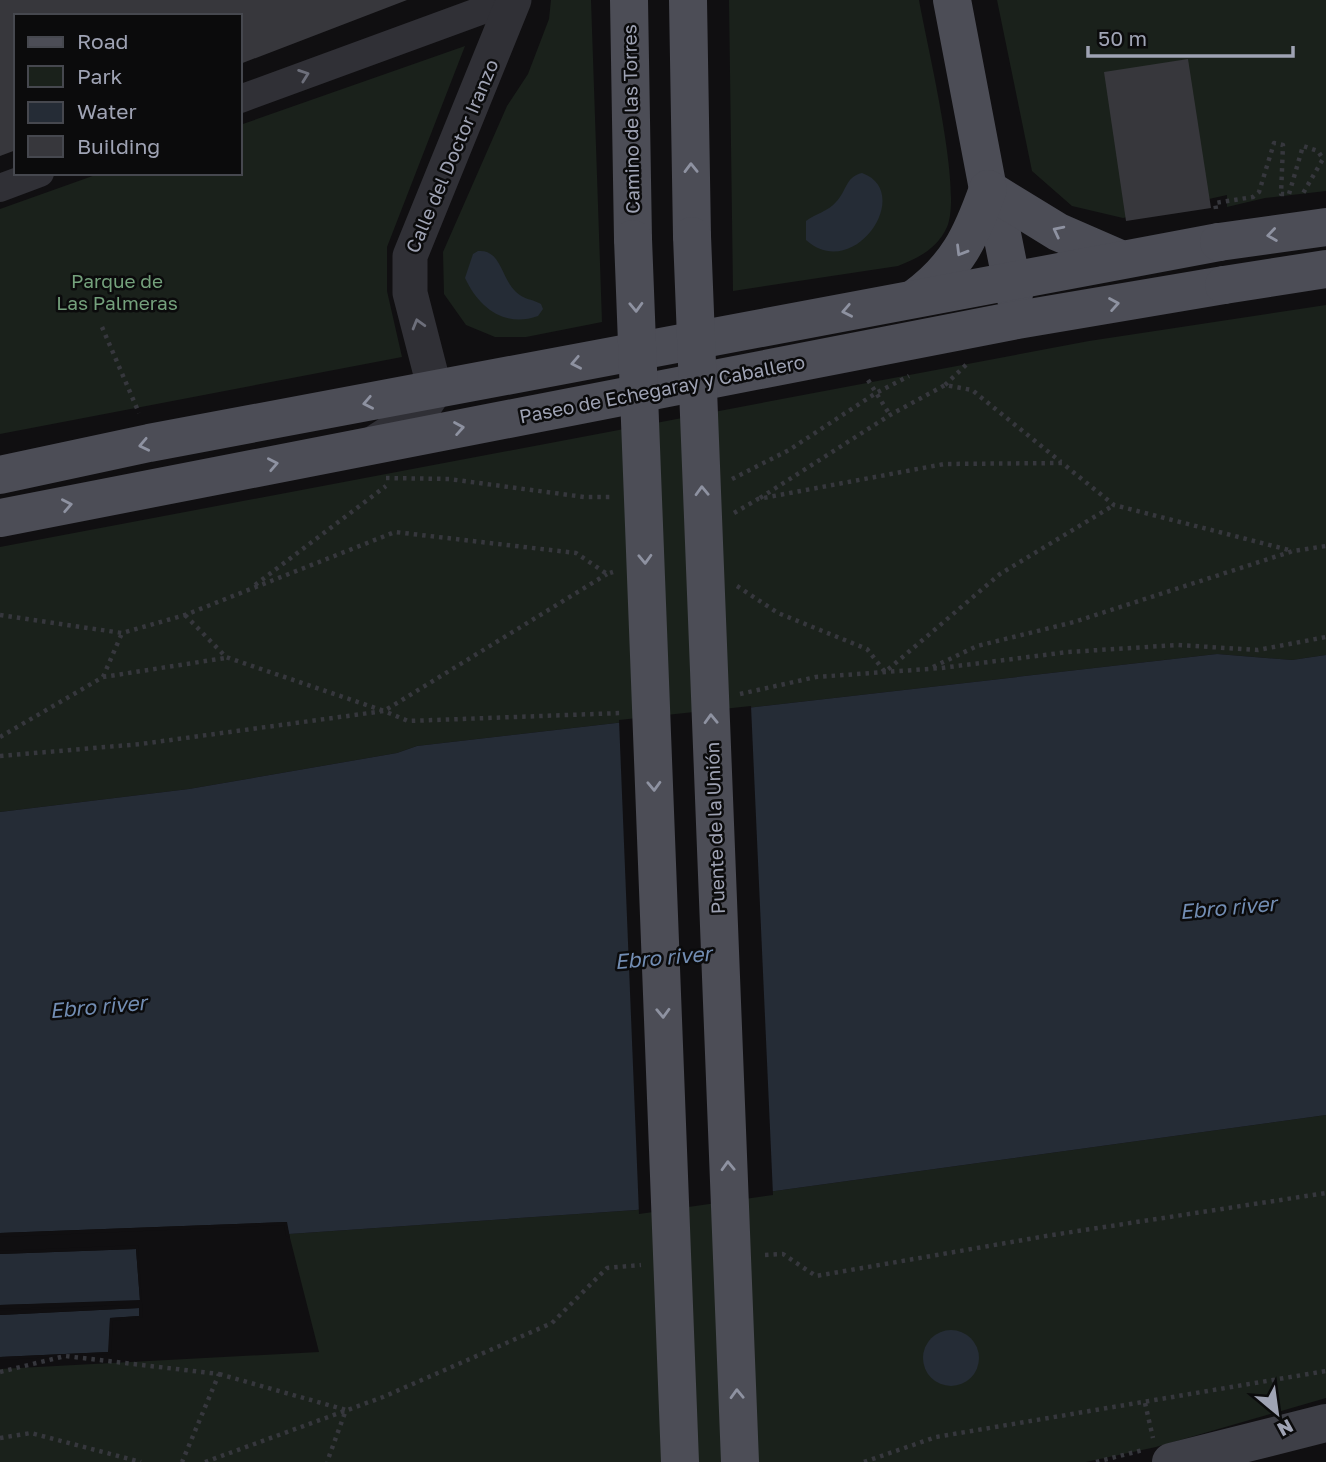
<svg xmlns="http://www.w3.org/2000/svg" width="1326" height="1462" viewBox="0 0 1326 1462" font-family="'Golos Text',sans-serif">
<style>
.green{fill:#1a211b}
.water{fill:#252c36}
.pier{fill:#100f11}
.building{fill:#37373c}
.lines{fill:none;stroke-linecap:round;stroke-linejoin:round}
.path{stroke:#36373d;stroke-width:4.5;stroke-dasharray:3.5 5;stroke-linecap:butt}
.minor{stroke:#303036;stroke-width:28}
.tertiary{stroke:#303036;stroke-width:35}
.secondary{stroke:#3e3f47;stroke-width:38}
.primary{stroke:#4c4d56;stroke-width:38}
.primary-bridge{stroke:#4c4d56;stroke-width:38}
.oneway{stroke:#6d6f7b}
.oneway2{stroke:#8e92a1}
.labels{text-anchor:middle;stroke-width:5;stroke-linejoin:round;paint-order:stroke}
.street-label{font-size:19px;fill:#9fa3b4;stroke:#0b0b0c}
.park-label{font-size:19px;fill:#74a17c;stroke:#0b0b0c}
.water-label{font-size:21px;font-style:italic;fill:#728db3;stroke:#0b0b0c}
</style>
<rect width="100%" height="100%" fill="#100f11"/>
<g class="green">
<path d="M551,0H591L602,322L526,337H495L466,325L444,294L443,252L507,106L528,74L549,19Z"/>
<path d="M729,0H919C927,46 963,191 947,227C937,249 918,258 898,266L733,291Z"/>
<path d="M997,0H1326V191L1265,198L1227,207V195L1123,218L1072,206L1032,171Z"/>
<path d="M465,46L387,247V291L402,357L0,434V209L101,173H240V125Z"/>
<path d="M1326,305V655L1292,660L1217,654L417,746L397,753L189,789L0,812V547L1089,341Z"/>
<path d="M1326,1115V1398L1156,1447L1086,1462H0V1369L319,1352L289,1234L636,1210Z"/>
</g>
<g class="water">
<path d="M862,173C915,192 854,283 806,240V221C815,214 829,211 836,202C847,191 845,177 862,173Z"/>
<path d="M478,251C501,249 501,278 516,292C524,300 533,299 541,304L543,309L538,316C505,328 479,308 465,278L473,254Z"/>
<path d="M1217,654L1292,660L1326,655V1115L636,1210L289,1234L286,1222L0,1233V812L189,789L397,753L417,746Z"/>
<path d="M136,1249L140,1301L0,1305V1254Z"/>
<path d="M139,1308V1316L110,1318L109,1352L0,1357V1315Z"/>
<circle cx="951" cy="1358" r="28"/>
</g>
<g class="pier">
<path d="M751,706L773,1195L639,1214L619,720Z"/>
<path d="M287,1222L290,1238L286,1236L284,1225L0,1237V1233Z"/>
<path d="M138,1245L143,1317L113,1321L111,1354L0,1360V1357L108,1352L110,1318L139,1316V1308L0,1315V1311L124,1305L0,1309V1305L140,1300L136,1249L0,1254V1251Z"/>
</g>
<g class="building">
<path d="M0,0H407L240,64V16H16V150L0,156Z"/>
<path d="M1188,59L1211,208L1126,221L1104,72Z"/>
</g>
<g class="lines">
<g class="path">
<path d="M1216,209L1215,203L1253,197L1259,192L1274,143L1283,145L1281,194H1289L1303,146L1318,151L1323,159L1302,195"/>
<path d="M102,327L139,413"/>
<path d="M868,380L890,415"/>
<path d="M945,385L968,363"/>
<path d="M386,478L449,479L584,497H611"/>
<path d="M732,479L789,450L876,393L909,376"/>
<path d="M760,498L890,415L945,385L972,390L1061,462"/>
<path d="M734,513L758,499L944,464L1062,463L1114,505L1293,551"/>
<path d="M255,585L386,486"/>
<path d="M737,586L778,613L867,649L885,672L1000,574L1114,505"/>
<path d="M0,615L122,633L185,615L395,532L576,553L607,574L613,572"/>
<path d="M185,615L226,657L384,711L607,574"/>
<path d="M933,667L977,646L1074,622L1293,551L1326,546"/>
<path d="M103,677L122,633"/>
<path d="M740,694L816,677L941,668L1068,652L1178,645L1258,650L1326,637"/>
<path d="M0,737L103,677L225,658"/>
<path d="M0,756L141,744L384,711L408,721L621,713"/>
<path d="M765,1255L783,1254L816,1276L1052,1235L1326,1193"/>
<path d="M0,1372L65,1356L219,1374L182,1462"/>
<path d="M219,1374L346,1410L327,1462"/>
<path d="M1145,1403L1153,1438"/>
<path d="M0,1438L31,1433L141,1462"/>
<path d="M205,1462L383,1397L552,1323L607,1268L641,1265"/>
<path d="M864,1462L936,1437L1326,1371"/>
<path d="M1096,1462L1143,1450"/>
</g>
<g class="minor">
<path d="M240,99L510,0"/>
<path d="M0,188L40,173"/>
</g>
<path class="tertiary" d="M374,443L419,414L435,390L410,293V256L514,0"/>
<path class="secondary" d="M1171,1462L1326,1423"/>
<g class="primary">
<path d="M629,0L633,239"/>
<path d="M688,0L692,236"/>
<path d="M952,0L988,189L998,214L1014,294"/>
<path d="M988,189L1058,232L1120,259"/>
<path d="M915,298C957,267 971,237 988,189"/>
<path d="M0,475L149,443L1219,242"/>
<path d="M0,518L1017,320L1224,285"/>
</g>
<g class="primary-bridge">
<path d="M692,236L740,1462"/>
<path d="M633,239L680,1462"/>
<path d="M1219,242L1326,227"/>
<path d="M1224,285L1326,269"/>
</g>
</g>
<defs><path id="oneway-chevron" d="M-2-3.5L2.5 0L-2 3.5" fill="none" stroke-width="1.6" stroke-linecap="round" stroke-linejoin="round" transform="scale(1.75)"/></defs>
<g class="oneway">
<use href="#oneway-chevron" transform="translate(304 75) rotate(-20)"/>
<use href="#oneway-chevron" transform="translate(418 324) rotate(-106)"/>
</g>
<g class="oneway2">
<use href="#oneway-chevron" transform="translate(691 168) rotate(-91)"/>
<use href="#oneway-chevron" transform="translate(1058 231) rotate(-153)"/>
<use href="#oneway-chevron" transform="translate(1272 235) rotate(172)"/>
<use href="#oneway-chevron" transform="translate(961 251) rotate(121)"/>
<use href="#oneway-chevron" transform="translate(1114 304) rotate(-10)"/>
<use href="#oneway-chevron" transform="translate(636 307) rotate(88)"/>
<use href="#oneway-chevron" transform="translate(847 311) rotate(169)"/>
<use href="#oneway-chevron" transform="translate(576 363) rotate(169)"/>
<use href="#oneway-chevron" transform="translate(368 403) rotate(169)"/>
<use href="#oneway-chevron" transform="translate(459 428) rotate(-10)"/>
<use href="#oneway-chevron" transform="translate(144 445) rotate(168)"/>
<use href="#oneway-chevron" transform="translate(273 464) rotate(-11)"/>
<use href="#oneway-chevron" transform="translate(702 491) rotate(-92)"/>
<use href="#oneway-chevron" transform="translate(67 505) rotate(-11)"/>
<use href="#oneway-chevron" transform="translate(645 559) rotate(88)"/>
<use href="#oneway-chevron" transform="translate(711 719) rotate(-92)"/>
<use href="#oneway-chevron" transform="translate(654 786) rotate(88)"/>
<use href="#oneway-chevron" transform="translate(663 1013) rotate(88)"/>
<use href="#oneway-chevron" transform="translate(728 1166) rotate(-92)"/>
<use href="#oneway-chevron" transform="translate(737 1394) rotate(-92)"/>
</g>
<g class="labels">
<g class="street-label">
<text transform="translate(631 119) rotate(-91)" y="7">Camino de las Torres</text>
<text transform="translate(452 156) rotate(-67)" y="7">Calle del Doctor Iranzo</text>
<text transform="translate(662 389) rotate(-11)" y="7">Paseo de Echegaray y Caballero</text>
<text transform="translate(715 828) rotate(-92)" y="7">Puente de la Unión</text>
</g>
<g class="park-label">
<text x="117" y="288">Parque de<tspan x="117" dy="22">Las Palmeras</tspan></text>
</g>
<g class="water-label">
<text transform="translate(1228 908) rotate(-5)" y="7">Ebro river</text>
<text transform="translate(663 958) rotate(-5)" y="7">Ebro river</text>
<text transform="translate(98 1007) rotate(-5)" y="7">Ebro river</text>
</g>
</g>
<rect x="14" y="14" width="228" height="161" fill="#0b0b0c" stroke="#46484f" stroke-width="2"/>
<rect x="28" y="37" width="35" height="10" fill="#4c4d56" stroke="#46484f" stroke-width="2"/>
<text x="77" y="49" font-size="21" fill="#9fa3b4">Road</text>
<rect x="28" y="66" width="35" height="21" fill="#1a211b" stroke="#46484f" stroke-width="2"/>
<text x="77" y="84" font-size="21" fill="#9fa3b4">Park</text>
<rect x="28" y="102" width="35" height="21" fill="#252c36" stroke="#46484f" stroke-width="2"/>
<text x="77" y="119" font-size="21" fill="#9fa3b4">Water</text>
<rect x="28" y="136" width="35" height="21" fill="#37373c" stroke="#46484f" stroke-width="2"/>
<text x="77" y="154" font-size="21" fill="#9fa3b4">Building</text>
<g transform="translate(1277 1413) rotate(151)" stroke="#0b0b0c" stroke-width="5" paint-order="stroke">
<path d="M0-5L12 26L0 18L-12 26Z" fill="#9fa3b4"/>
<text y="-10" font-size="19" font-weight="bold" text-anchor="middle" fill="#9fa3b4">N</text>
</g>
<path d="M1088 46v10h205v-10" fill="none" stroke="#9fa3b4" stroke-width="3.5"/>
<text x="1098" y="46" font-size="21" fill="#9fa3b4" stroke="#0b0b0c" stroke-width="5" paint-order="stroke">50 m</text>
</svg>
